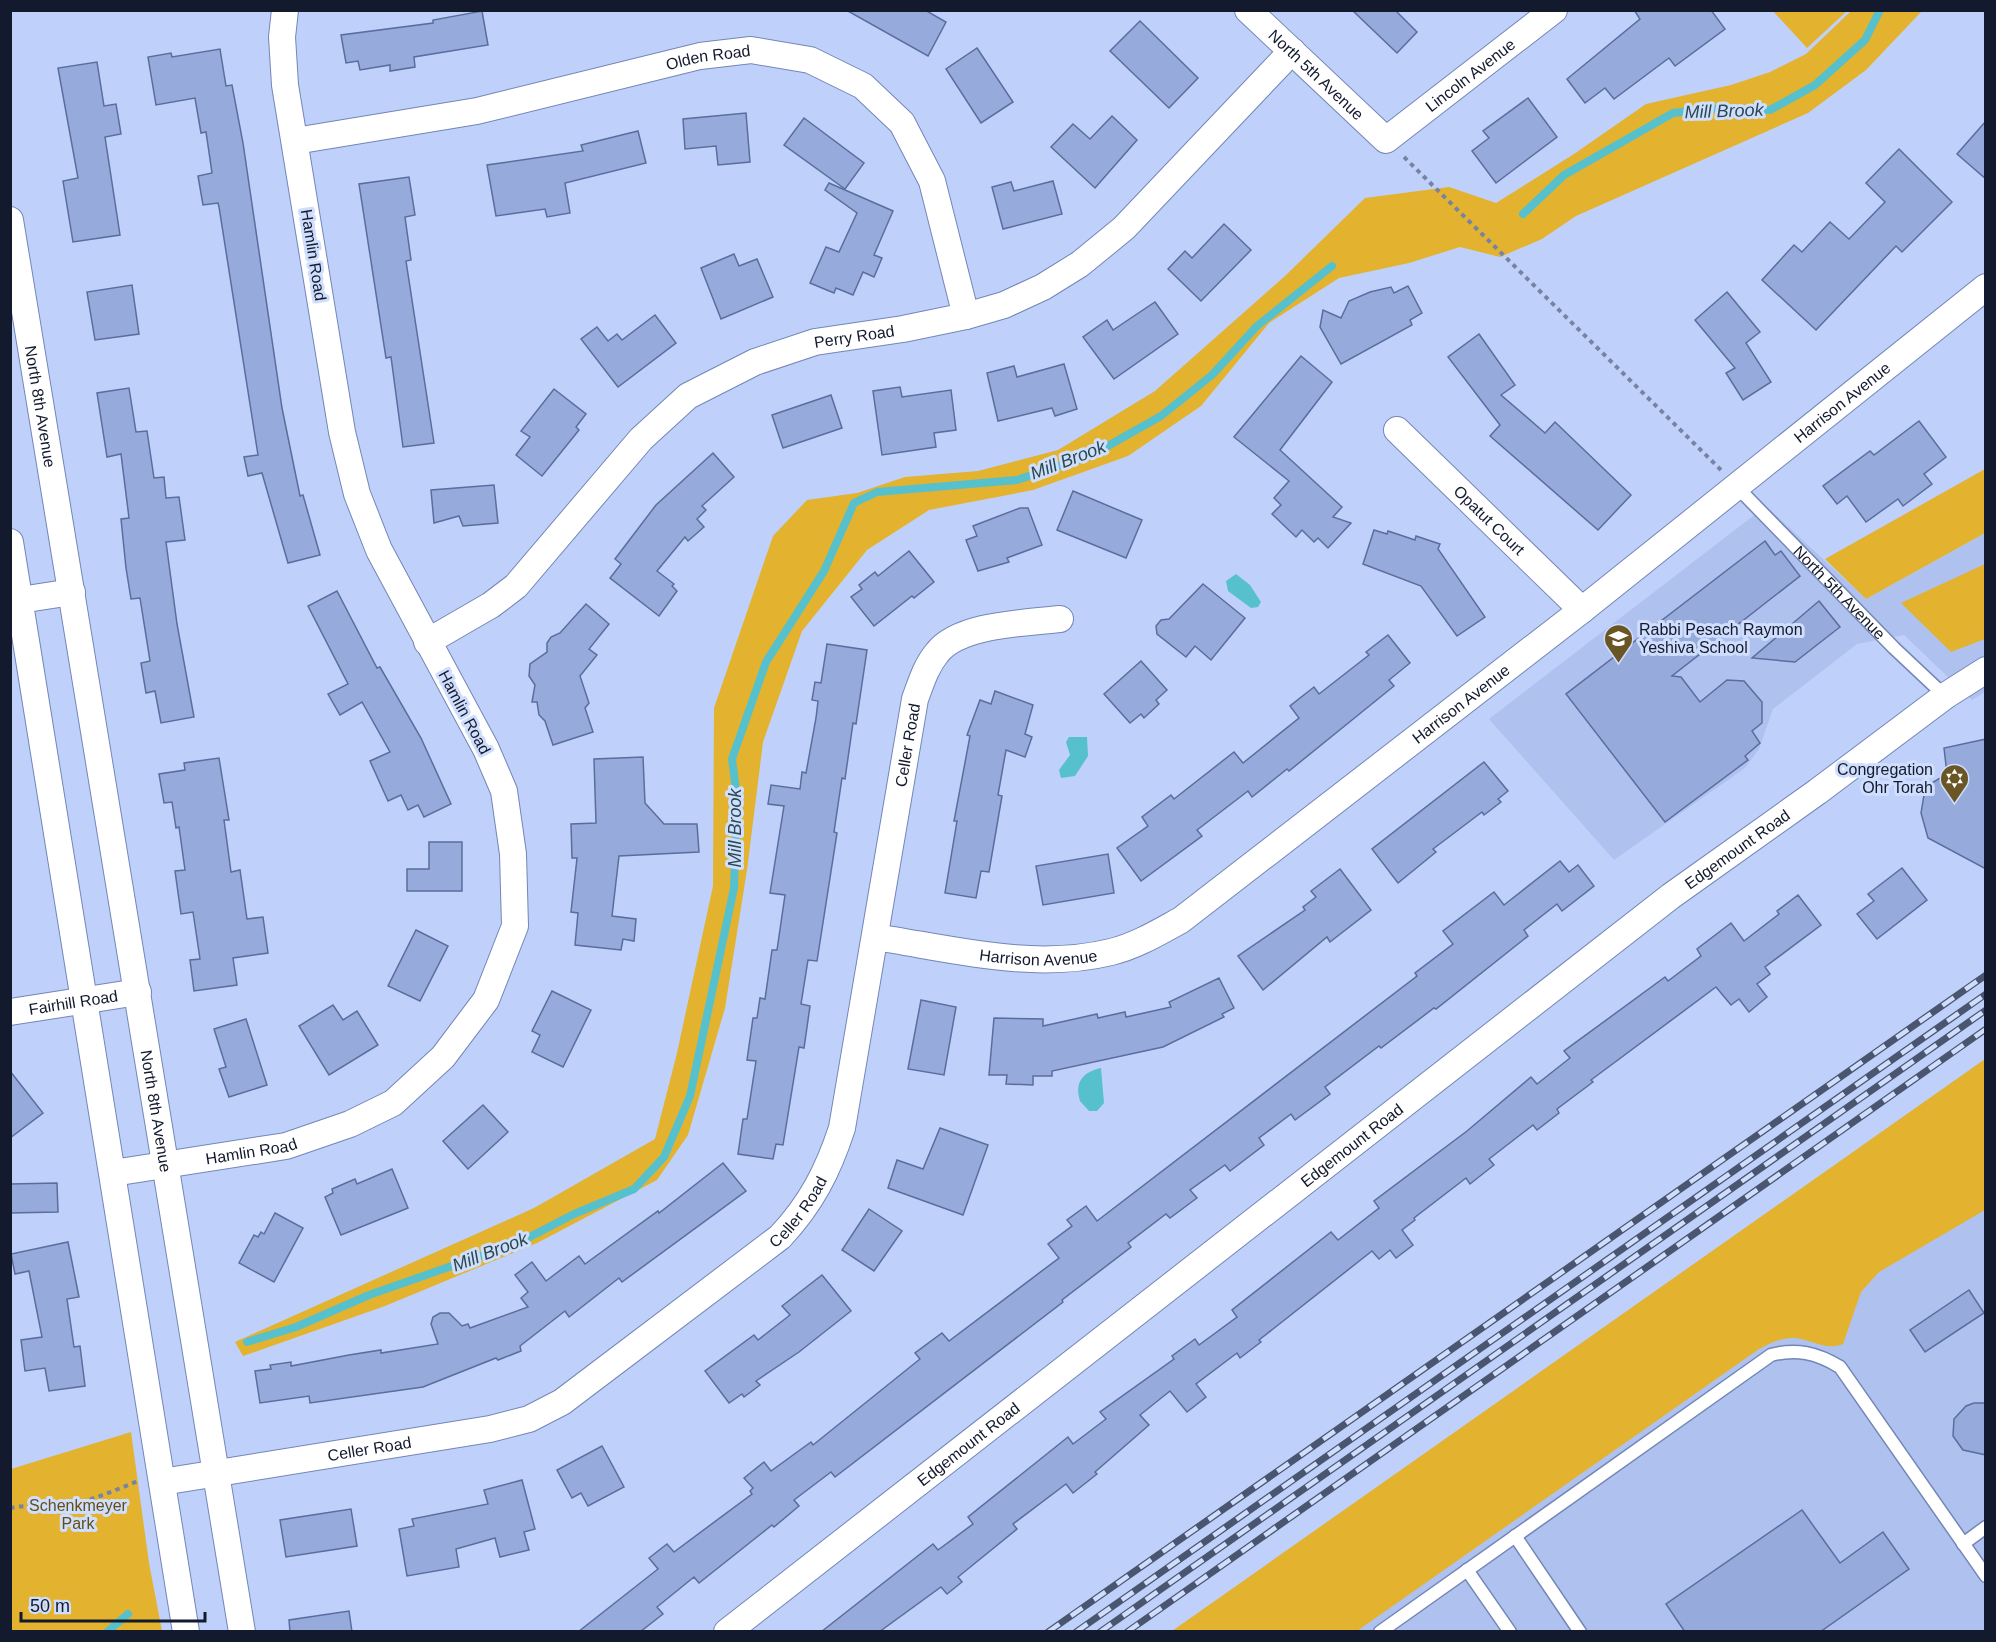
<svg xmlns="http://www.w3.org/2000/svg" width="1996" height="1642" viewBox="0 0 1996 1642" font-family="Arial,sans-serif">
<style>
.built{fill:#afc2ef}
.green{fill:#e3b22e}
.water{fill:#57c0cd}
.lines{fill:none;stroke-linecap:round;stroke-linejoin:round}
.stream{stroke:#57c0cd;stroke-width:8}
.building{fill:#96aadc;stroke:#5b6d9c;stroke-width:1.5}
.lane-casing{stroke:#7386b6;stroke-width:15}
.street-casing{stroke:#7386b6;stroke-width:28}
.path{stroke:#7684a3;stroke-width:4;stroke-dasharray:4.5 4.5;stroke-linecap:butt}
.lane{stroke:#fff;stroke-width:12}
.street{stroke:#fff;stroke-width:26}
.rail-casing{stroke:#4a556f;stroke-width:7}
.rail{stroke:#d0defe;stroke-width:4.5;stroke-dasharray:14;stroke-linecap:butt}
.labels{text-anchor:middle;stroke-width:6;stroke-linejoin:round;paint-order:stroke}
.street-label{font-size:16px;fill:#131a2d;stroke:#d0defe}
.poi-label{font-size:16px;fill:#131a2d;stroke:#d0defe;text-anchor:start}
.park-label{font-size:16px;fill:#644e17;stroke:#d0defe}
.water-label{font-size:18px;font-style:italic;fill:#29494e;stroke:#d0defe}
</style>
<rect width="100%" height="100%" fill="#bfd1fa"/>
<g class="built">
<path d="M1766,506L1866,599L1985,533V692L1972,700L1904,635L1857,644L1773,709L1759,749L1745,768L1614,860L1489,719Z"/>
<path d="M1985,1174V1631H1319Z"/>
</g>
<g class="green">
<path d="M1772,10H1847V11L1807,48Z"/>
<path d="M1851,11H1922L1866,70L1808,113L1576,216L1542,239L1500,257L1460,247L1409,263L1339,278L1269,323L1201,406L1128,456L1033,490L929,510L867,550L802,631L763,742L747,870L725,1008L688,1135L657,1180L537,1243L385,1306L243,1356L235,1342L534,1208L655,1139L677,1053L713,886L714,708L773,536L807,500L857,493L905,477L978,471L1058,450L1155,391L1285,276L1365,198L1449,187L1496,203L1574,154L1646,104L1731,85L1770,72L1806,54Z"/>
<path d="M1985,469V533L1866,599L1825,559Z"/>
<path d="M1985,564V639L1951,652L1901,603Z"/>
<path d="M1985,1059V1210L1879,1272L1861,1292L1843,1344C1826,1351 1813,1340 1795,1338C1782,1337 1770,1343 1759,1349L1357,1631H1172Z"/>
<path d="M131,1432L149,1563L162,1631H11V1469Z"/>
</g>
<g class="water">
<path d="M1236,574L1250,585L1261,602L1258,607L1251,608L1228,591L1226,581Z"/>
<path d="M1069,737H1087L1088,756L1075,776L1061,778L1059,770L1070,755L1066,742Z"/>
<path d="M1101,1068L1104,1103L1097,1111H1089L1080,1101C1074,1082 1083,1072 1101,1068Z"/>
</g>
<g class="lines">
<g class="stream">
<path d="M1523,214L1564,175L1673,113L1719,108L1770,110L1815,85L1865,40L1880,10"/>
<path d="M247,1342L296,1327L369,1295L520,1242L574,1214L634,1189L664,1157L690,1096L734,888L737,798L732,759L766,662L824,571L854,503L877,492L1017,480L1090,456L1161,416L1212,375L1257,326L1332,266"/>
<path d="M107,1632L128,1614"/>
</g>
</g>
<g class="building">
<path d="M846,10H925L946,22L928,56Z"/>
<path d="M1352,10H1395L1417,32L1397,53Z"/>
<path d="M1634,10H1711L1725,29L1675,66L1669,58L1614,99L1605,88L1585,103L1567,79L1640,19Z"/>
<path d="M482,11L488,45L414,57L415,67L390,71V65L360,70L358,61L346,63L341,35L433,23V20Z"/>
<path d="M1140,21L1198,78L1169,108L1110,51Z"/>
<path d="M977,48L1013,102L981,123L946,69Z"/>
<path d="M220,49L226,86L232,85L243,143L282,408L300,496L303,495L320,555L288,563L262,473L248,476L244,457L258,455L219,207L218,203L203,205L198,176L212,173L206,132L201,133L195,98L156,105L148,57L171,53L172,57Z"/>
<path d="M97,62L104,106L116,104L121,134L105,137L120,235L73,242L63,181L78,178L58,68Z"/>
<path d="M1528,98L1557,137L1496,183L1472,151L1489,138L1483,131Z"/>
<path d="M746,113L750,162L718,165L716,146L685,149L683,119Z"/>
<path d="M1112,116L1137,140L1095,188L1051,147L1073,124L1090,139Z"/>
<path d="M804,118L864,163L845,189L784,145Z"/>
<path d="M1986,121V179L1957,154Z"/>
<path d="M638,131L646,163L565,183L570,213L547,217L545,209L496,216L487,165L583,151L581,145Z"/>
<path d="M1899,149L1952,202L1902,252L1896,246L1816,330L1762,280L1794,245L1802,252L1830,222L1849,239L1885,202L1866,183Z"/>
<path d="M409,177L415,215L405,217L411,260L406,261L434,443L403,447L391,357L386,358L359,184Z"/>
<path d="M1053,181L1062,214L1003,229L992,187L1011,182L1014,191Z"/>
<path d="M829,183L893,211L874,255L882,258L874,277L863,272L853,295L836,288L834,293L810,283L826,247L839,252L857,213L825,190Z"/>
<path d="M1224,224L1251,250L1201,301L1168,269L1185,251L1192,258Z"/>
<path d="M734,254L739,266L757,259L773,297L721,319L701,268Z"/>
<path d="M132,285L139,334L95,340L87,292Z"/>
<path d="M1408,286L1422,313L1410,320L1412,325L1341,364L1320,327L1323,310L1341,318L1349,301L1370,292L1391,287L1394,293Z"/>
<path d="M1727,292L1760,332L1746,343L1771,382L1743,400L1726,373L1735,368L1695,320Z"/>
<path d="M1155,302L1178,334L1114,379L1083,337L1107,320L1113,330Z"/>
<path d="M655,315L676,343L618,387L581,339L597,327L608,341L617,334L622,340Z"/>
<path d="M1479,334L1515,385L1501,395L1545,433L1555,422L1631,495L1598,530L1490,436L1500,425L1448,357Z"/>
<path d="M1301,356L1332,382L1280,450L1342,507L1333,517L1351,523L1328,548L1318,538L1314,542L1302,530L1296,537L1272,514L1281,505L1274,498L1289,481L1234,437Z"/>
<path d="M1064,364L1077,409L1055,416L1052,408L998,421L987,373L1014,366L1017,377Z"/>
<path d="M900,387L902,397L951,390L956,430L934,433L936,447L882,455L873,391Z"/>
<path d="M129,388L136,432L147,431L154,478L164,477L166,498L179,497L185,540L166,542L177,624L194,717L161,723L155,691L146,693L141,663L150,661L140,598L131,599L126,568L121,519L129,518L121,454L107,457L97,393Z"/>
<path d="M554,389L586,414L576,427L579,430L542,476L516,455L530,437L521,431Z"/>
<path d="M831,395L842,428L783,448L772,415Z"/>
<path d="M1919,421L1946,457L1924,474L1932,484L1903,506L1898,499L1866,522L1847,496L1837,504L1823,486L1870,451L1874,455Z"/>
<path d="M713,453L734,477L702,506L706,510L697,519L704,527L688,541L685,537L657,571L674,584L672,586L677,591L659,616L610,578L621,564L615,559L656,505Z"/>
<path d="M494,485L498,523L463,526L459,516L434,523L431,490Z"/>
<path d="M1073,491L1142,520L1126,558L1057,530Z"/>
<path d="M1020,508H1028L1042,545L1007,558L1009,562L978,571L966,540L977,536L973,526Z"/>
<path d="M1374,530L1387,534L1388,531L1415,540L1416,536L1440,544L1438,549L1485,617L1457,636L1421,586L1363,564Z"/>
<path d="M1765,541L1775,555L1781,551L1800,576L1672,676L1681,677L1700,702L1727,680L1744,681L1762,702V723L1752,731L1760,743L1745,756L1748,760L1665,822L1566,694Z"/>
<path d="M909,551L934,582L914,598L912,596L874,626L851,597L862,589L859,585L875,572L878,576Z"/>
<path d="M1203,584L1245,618L1211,660L1195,646L1186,657L1157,634L1156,626L1161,620L1169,619Z"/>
<path d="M337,591L377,668L380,667L421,738L451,804L424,817L418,805L408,810L401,795L388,801L370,761L390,752L362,702L340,715L328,694L348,684L308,606Z"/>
<path d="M1819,601L1840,627L1795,662L1752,658Z"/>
<path d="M586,604L609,624L589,649L597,655L580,676L589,703L585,708L593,732L553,745L545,721L539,715L537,702H532L535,685L529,676L530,664L547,652V643L551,637L560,633Z"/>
<path d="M1388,635L1410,663L1389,680L1394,686L1289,771L1287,769L1252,797L1248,791L1197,830L1202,836L1141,881L1117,848L1148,826L1142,817L1171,795L1174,799L1234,752L1243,763L1299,718L1290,706L1314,687L1319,694L1369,655L1366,652Z"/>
<path d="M827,644L867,650L856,724L853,723L845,779L842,778L834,832L837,833L817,961L808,960L801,1004L810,1006L804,1048L799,1047L783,1145L776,1144L773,1159L738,1154L743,1119H747L756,1061L747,1060L753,1018H757L760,998L765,999L772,950H777L785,895L770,893L784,806L768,804L771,785L800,789L802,772L806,773L816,718L818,701L812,700L815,682L821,683Z"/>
<path d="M1141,661L1167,690L1156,700L1159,704L1144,718L1141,714L1130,723L1104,694Z"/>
<path d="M995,691L1033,705L1025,734L1032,737L1025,757L1006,750L998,795L1002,796L989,872L981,871L976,898L945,893L957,821H954L970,736L967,735L980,700L991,704Z"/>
<path d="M1986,739V869L1928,838L1921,813L1924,795L1930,784L1947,774L1944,748Z"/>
<path d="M643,757L645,803L664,824H697L699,852L619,856L612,916L636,919L634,941L623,939L621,950L575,945L578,913L571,912L577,858H572L571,824L596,823L594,759Z"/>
<path d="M219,758L229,820H224L231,872L240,870L247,919L263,917L268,953L233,958L237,985L194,991L190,960L200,959L193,912L181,914L175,871L185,870L179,827L176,828L172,802L164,803L159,774L185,770L184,763Z"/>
<path d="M1484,762L1508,791L1498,799L1501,802L1484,815L1482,812L1433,849L1436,852L1398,883L1372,849Z"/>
<path d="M429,842H462V891H407V869H429Z"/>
<path d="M1108,854L1114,893L1043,905L1036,866Z"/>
<path d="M1560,861L1569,872L1578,865L1594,886L1562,911L1557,904L1524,930L1528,936L1436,1009L1434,1008L1381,1048L1379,1046L1325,1087L1330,1094L1295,1120L1291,1114L1259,1138L1264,1145L1230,1171L1225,1165L1190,1190L1197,1198L1170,1218L1166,1214L1128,1243L1131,1247L1062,1300L1063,1302L835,1477L831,1472L794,1500L799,1506L774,1527L772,1525L699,1583L694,1577L657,1607L663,1614L640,1632H578L658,1569L649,1558L667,1544L674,1552L752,1494L750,1491L753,1488L744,1478L764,1462L771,1471L811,1442L813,1445L920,1359L915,1353L942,1333L949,1341L1059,1258L1048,1244L1072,1226L1067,1220L1086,1206L1097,1221L1417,976L1415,973L1453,944L1443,931L1494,892L1504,905Z"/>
<path d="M1902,868L1927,900L1877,939L1857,914L1874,901L1868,894Z"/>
<path d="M1340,869L1371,910L1330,942L1327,937L1263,990L1238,956L1305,910L1303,907L1316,897L1311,891Z"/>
<path d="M1798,895L1821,925L1765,967L1770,974L1757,984L1767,997L1749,1012L1739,999L1731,1005L1716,987L1591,1080L1593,1082L1557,1109L1559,1113L1537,1130L1533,1125L1489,1159L1494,1165L1470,1184L1466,1178L1414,1218L1415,1220L1402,1230L1413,1245L1396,1258L1390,1250L1379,1259L1372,1251L1259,1340L1261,1342L1240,1358L1237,1353L1196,1384L1206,1397L1187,1412L1170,1391L1140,1415L1149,1425L1095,1472L1097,1474L1073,1493L1066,1484L1013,1524L1017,1529L958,1577L962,1582L947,1594L941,1587L879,1632H821L933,1544L938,1550L973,1524L968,1517L1068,1437L1073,1444L1106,1419L1100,1412L1174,1359L1172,1356L1195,1339L1199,1345L1237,1317L1232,1310L1331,1232L1338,1240L1379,1208L1374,1201L1467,1131L1531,1077L1537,1084L1570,1058L1564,1051L1665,977L1668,981L1701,956L1697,949L1731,923L1744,941L1779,914L1777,911Z"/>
<path d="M416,930L448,946L420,1001L388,986Z"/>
<path d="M1219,978L1234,1008L1222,1014L1224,1017L1163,1047L1052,1071V1076H1033V1085L1006,1084L1007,1075H989L994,1018L1043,1019V1026L1097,1014L1098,1018L1125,1012L1126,1017L1171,1007L1169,1002Z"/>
<path d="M552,991L591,1010L563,1067L532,1052L540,1035L532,1031Z"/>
<path d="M921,1000L956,1007L944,1075L908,1069Z"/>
<path d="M333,1005L343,1020L357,1011L378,1045L329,1075L299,1026Z"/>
<path d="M246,1019L267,1085L229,1097L219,1069L226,1067L214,1029Z"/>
<path d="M10,1071L43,1113L10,1138Z"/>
<path d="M483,1105L508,1132L468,1169L443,1141Z"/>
<path d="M940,1128L988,1145L963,1215L888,1188L897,1160L923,1169Z"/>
<path d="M723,1163L746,1191L622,1282L619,1278L569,1317L565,1311L520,1346L521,1351L498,1360L496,1358L423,1387L310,1403L309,1396L260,1403L255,1371L271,1369L270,1365L291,1362V1366L349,1355L381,1350V1353L438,1344L431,1324L433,1317L440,1313H449L462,1326L468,1324L470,1328L528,1307L521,1298L528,1292L515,1275L532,1262L546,1281L579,1256L585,1264L658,1211L659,1213Z"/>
<path d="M392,1169L408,1208L341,1235L325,1197L333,1193L332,1189L355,1179L357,1184Z"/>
<path d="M57,1183L58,1212L10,1213V1184Z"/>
<path d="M869,1209L902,1231L874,1271L842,1250Z"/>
<path d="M275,1213L303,1228L274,1282L239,1263L254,1235L258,1237L261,1232L264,1234Z"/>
<path d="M68,1242L79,1297L67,1299L74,1347L80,1346L85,1386L49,1391L45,1368L25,1371L21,1340L42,1337L29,1271L15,1274L11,1254Z"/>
<path d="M822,1275L851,1311L799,1352L756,1381L760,1385L744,1397L742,1394L729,1403L705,1371L754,1335L758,1340L790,1315L782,1306Z"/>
<path d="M1969,1290L1984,1313L1925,1352L1910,1330Z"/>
<path d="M1974,1403H1986V1455L1963,1450L1953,1436L1954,1419L1966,1406Z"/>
<path d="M602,1446L624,1487L588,1506L581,1493L572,1498L557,1470Z"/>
<path d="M522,1480L535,1529L524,1532L529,1550L500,1557L495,1538L456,1549L459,1567L407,1576L399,1529L414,1526L412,1519L488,1504L484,1490Z"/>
<path d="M351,1509L357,1546L286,1557L280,1520Z"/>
<path d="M1802,1510L1840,1563L1883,1532L1909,1569L1820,1632H1685L1666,1604Z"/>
<path d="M349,1611L352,1632H290L289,1620Z"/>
</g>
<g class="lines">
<defs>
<g id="lane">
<path id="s1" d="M1737,487L1894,648L1945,696"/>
<path d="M1515,1536L1580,1632"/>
<path d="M1963,1544L1986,1527"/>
<path d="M1467,1570L1510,1632"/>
<path d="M1380,1632L1771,1355C1796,1348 1817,1353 1840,1367L1986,1576"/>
</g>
<g id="street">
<path id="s2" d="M1248,10L1386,140L1554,10"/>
<path id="s3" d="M295,141L477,111L700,56L751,50L810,60L863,86L902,123L932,181L966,316"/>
<path id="s4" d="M10,220L242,1632"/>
<path id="s5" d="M1397,430L1582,610"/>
<path d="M10,542L186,1632"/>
<path d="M20,600L72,592"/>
<path id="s6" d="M427,642L491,605L516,586L641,439L688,396L755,362L815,342L903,329L966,316L1004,305L1043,287L1080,264L1124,228L1292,51"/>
<path id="s7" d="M875,937C953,949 1033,971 1111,952C1136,946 1159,932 1181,920L1582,610L1986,287"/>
<path id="s8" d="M10,1012L138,992"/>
<path id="s9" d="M113,1173L286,1146L350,1124L393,1103L443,1057L486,1000L515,926L513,854L504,791L486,749L379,550L357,494L342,432L285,85L282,37L285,10"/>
<path id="s10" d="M162,1482L490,1429L529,1419L562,1402L780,1237C811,1204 828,1171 842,1128L915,699C921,683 926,666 937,653C959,624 1026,623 1060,619"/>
<path id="s11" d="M727,1632L1671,896L1817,792L1945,696L1986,670"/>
</g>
</defs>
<use href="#lane" class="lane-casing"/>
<use href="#street" class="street-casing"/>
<g class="path">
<path d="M1404,157L1721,470"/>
<path d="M10,1508C28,1504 45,1508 62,1506C89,1502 113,1491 138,1481"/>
</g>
<use href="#lane" class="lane"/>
<use href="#street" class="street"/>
<defs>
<g id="rail">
<path d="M1048,1632L1986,975"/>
<path d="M1076,1632L1986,994"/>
<path d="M1100,1632L1986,1010"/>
<path d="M1127,1632L1986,1029"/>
</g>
</defs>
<use href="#rail" class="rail-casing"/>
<use href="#rail" class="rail"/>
</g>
<defs>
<symbol id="school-pin" viewBox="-11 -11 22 30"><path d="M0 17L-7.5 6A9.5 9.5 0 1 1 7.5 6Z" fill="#6a5625" stroke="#d0defe"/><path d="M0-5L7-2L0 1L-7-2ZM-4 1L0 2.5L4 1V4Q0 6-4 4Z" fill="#fff"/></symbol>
<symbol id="synagogue-pin" viewBox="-11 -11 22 30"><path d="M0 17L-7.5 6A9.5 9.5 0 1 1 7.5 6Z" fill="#6a5625" stroke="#d0defe"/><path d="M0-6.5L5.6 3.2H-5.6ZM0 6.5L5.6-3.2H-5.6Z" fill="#fff"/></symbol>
</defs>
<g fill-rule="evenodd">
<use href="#school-pin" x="1602" y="622" width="33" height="45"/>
<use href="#synagogue-pin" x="1938" y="762" width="33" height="45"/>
</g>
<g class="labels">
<g class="street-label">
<text dy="6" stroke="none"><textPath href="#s3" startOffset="422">Olden Road</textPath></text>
<text dy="6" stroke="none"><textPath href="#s2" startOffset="94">North 5th Avenue</textPath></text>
<text dy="6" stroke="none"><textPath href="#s2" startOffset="296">Lincoln Avenue</textPath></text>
<text transform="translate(314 255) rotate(81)" y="6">Hamlin Road</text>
<text dy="6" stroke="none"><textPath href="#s6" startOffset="540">Perry Road</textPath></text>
<text dy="6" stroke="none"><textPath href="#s7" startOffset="1155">Harrison Avenue</textPath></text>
<text dy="6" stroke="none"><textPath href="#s4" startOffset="189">North 8th Avenue</textPath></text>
<text dy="6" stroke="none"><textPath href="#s5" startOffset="129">Opatut Court</textPath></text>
<text dy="6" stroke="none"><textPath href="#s1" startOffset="147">North 5th Avenue</textPath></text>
<text dy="6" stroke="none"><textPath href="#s7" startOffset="669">Harrison Avenue</textPath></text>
<text transform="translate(465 712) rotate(62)" y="6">Hamlin Road</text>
<text dy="6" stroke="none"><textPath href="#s10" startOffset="1198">Celler Road</textPath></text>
<text dy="6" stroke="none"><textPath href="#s11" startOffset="1278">Edgemount Road</textPath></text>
<text dy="6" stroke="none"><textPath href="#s7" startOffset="165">Harrison Avenue</textPath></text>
<text dy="6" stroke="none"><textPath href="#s8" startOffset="64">Fairhill Road</textPath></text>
<text dy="6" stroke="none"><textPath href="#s4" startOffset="903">North 8th Avenue</textPath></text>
<text dy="6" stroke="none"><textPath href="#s11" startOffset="792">Edgemount Road</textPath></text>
<text dy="6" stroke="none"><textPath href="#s9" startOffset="140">Hamlin Road</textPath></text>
<text dy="6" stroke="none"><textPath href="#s10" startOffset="714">Celler Road</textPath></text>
<text dy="6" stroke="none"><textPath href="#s11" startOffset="306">Edgemount Road</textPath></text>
<text dy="6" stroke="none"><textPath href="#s10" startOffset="210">Celler Road</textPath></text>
</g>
<g class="poi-label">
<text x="1639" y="635">Rabbi Pesach Raymon<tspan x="1639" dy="18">Yeshiva School</tspan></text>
<text x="1933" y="775" text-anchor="end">Congregation<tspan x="1933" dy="18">Ohr Torah</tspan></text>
</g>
<g class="park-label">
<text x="78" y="1511">Schenkmeyer<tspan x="78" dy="18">Park</tspan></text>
</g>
<g class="water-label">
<text transform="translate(1724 111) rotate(-2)" y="6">Mill Brook</text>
<text transform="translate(1068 460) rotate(-21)" y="6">Mill Brook</text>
<text transform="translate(735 828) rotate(-90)" y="6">Mill Brook</text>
<text transform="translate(490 1252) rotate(-21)" y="6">Mill Brook</text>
</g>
</g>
<rect width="1996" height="1642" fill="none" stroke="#131a2d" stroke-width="24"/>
<path d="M21 1612v9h184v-9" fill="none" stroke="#131a2d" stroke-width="3"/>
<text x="30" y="1612" font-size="18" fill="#131a2d" stroke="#d0defe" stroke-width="4.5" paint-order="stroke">50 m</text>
</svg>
